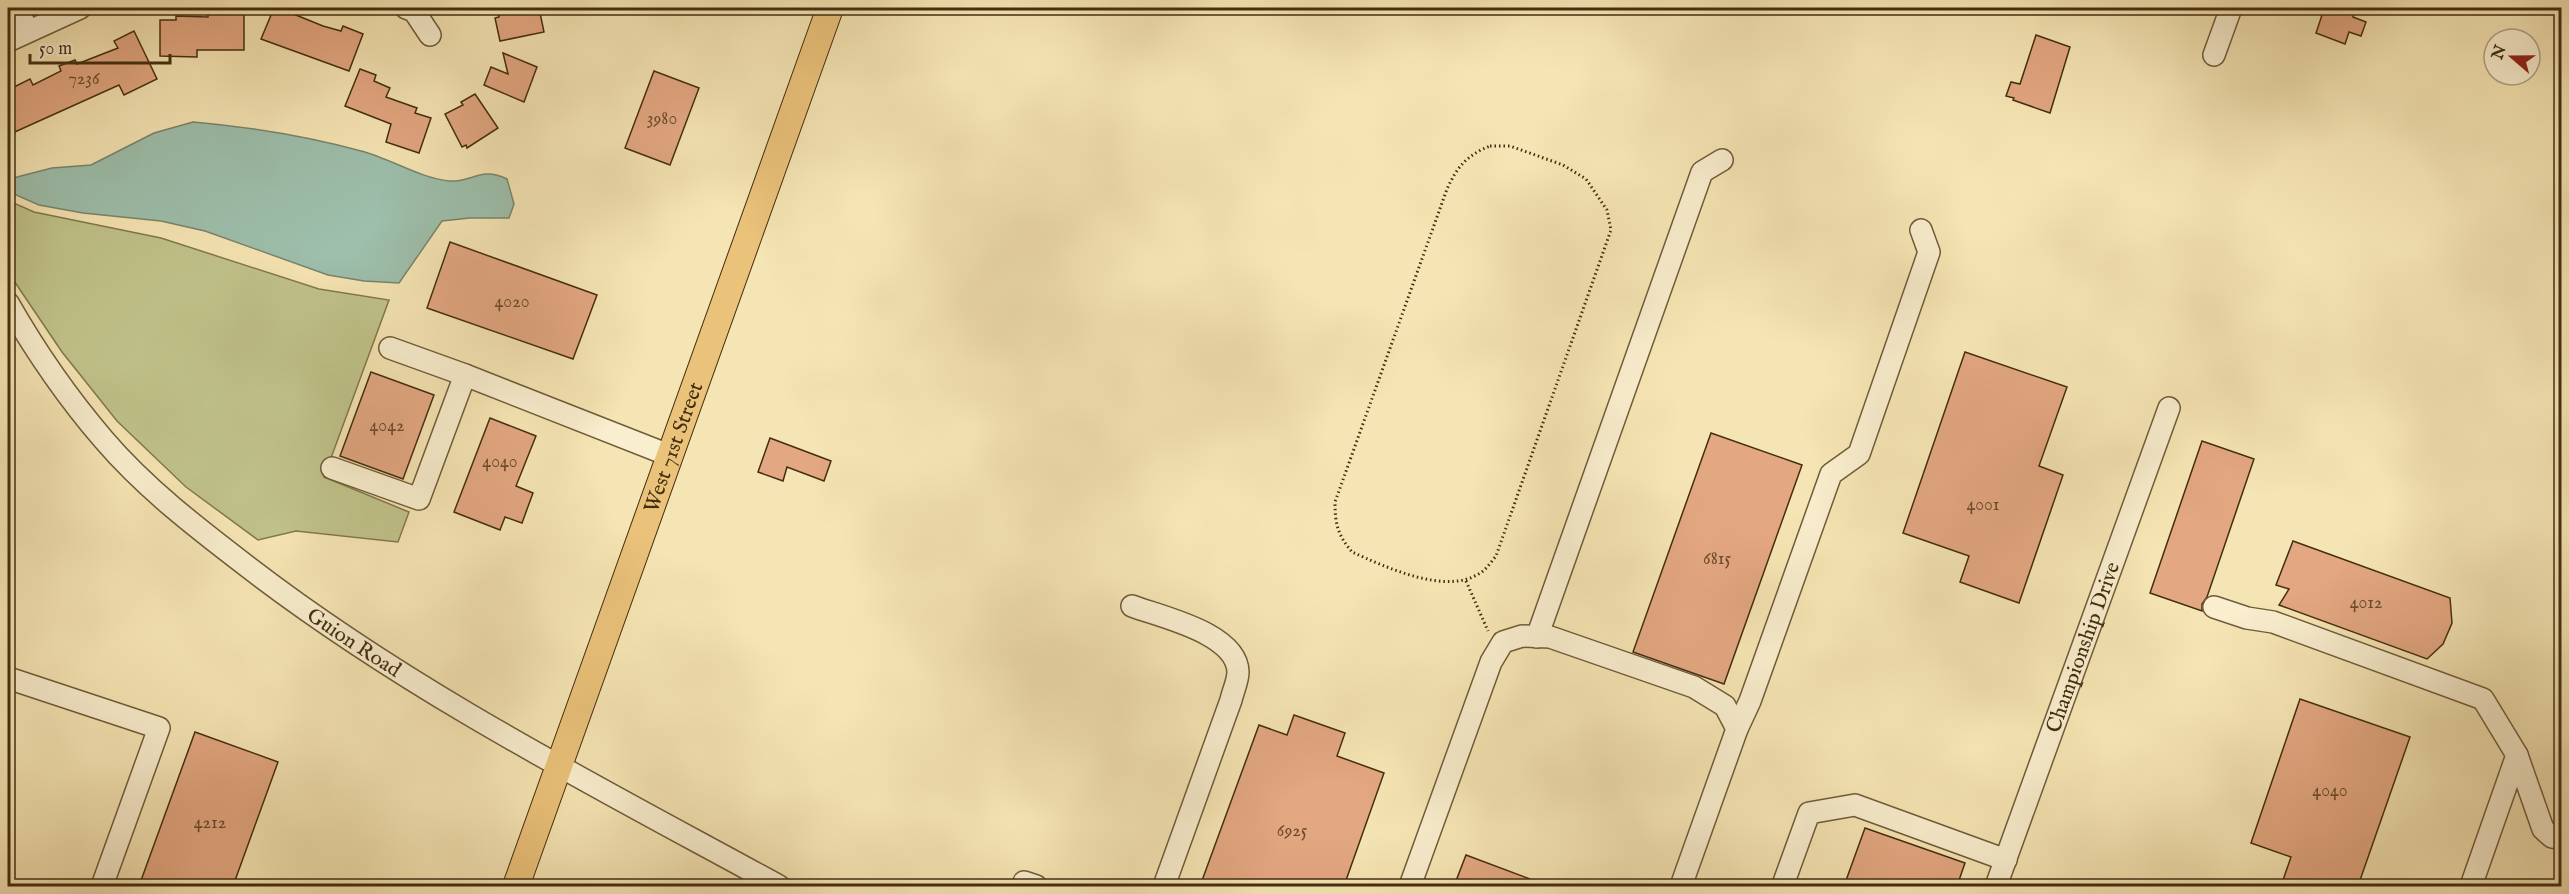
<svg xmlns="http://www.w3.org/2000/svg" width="2569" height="894" viewBox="0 0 2569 894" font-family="'IM FELL English',serif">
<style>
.green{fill:#c0c38a;stroke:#82784d;stroke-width:1.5}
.water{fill:#9dbfac;stroke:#79856e;stroke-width:1.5}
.building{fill:#e3a781;stroke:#432e10;stroke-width:1.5}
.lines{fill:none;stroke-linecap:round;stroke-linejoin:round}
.minor-casing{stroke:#705c39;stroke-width:24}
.major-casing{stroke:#432e10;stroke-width:28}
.path{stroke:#432e10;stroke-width:3;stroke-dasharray:1.5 3;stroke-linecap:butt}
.minor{stroke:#f9eece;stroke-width:21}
.major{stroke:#ebc27a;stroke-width:26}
.labels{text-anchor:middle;stroke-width:4.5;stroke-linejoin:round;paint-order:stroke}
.number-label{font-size:18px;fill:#6b4c2c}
.street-label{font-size:21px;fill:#432e10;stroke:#f9eece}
</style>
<rect width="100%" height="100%" fill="#f6e5b4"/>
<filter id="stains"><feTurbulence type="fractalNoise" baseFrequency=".00333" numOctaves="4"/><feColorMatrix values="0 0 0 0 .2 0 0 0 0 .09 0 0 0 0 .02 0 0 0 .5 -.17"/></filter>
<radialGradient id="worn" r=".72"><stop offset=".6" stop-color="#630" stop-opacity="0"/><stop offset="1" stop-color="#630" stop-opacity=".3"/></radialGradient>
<path class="green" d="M8,198L9,201L34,212L161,238L319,289L389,300L324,477L409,512L398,542L296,531L258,540L186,487L117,421L62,352L8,272Z"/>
<path class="water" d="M193,122C250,127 306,136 361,151C389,158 420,178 449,181C472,183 480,166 507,179L514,204L509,218H470L442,221L399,283L364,281L328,275L205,231L161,221L83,213L39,205L16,195L8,183L17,177L52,168L91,165L154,133Z"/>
<g class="building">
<path d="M223,8H244V50H197V57L160,56V20H176V16L208,17V10H223Z"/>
<path d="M274,8H293L291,13L323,26L341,31L343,26L363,34L349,71L261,39Z"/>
<path d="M497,8H539L544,32L500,41L495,18L499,17Z"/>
<path d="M2328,8H2357L2353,17L2366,22L2361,36L2349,32L2345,44L2316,33L2323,12L2326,13Z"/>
<path d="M134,31L157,79L124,95L119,85L8,135V90L30,79L33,85L61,71L59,66L75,60L77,64L118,48L114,41Z"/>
<path d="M2036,35L2070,47L2050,113L2013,100L2014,98L2006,96L2011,82L2020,84Z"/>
<path d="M503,53L537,67L524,102L484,85L491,67L508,74Z"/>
<path d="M360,69L376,75L374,81L390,88L386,97L417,108L415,113L431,118L419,153L386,142L391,124L345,106Z"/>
<path d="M654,71L699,88L670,165L625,148Z"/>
<path d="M475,94L498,128L467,148L466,145L462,147L445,114L463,105L461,102Z"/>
<path d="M450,242L597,295L573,359L427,308Z"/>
<path d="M1965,352L2067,387L2039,466L2063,475L2019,603L1960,582L1969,556L1903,533Z"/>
<path d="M371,372L434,395L403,479L340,456Z"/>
<path d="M490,418L536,436L516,486L533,493L522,523L505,517L500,530L454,512Z"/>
<path d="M1711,433L1802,465L1724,684L1633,652Z"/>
<path d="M770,438L831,461L824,481L787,467L783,481L758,472Z"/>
<path d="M2202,441L2254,459L2207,597L2202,604V611L2150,593Z"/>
<path d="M2293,541L2450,598L2452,623L2443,644L2427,659L2279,605L2289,589L2276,585Z"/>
<path d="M2300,699L2410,737L2358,886H2293L2282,883L2291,857L2251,843Z"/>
<path d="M1294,715L1345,733L1337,756L1384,773L1344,886H1200L1259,725L1287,735Z"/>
<path d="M195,732L278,762L233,886H139Z"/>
<path d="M1865,828L1965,863L1957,886H1844Z"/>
<path d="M1466,855L1546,885V886H1454Z"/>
</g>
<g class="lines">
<defs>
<g id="minor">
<path d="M17,8L28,31"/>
<path d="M406,8L414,11L430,35"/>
<path d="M8,41L80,8"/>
<path d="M2214,55L2231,8"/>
<path id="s1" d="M8,303C36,352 67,397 104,440C145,488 197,528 248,567C412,693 598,787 779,886"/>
<path d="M390,348L465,375L671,456"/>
<path d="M332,468L419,499L465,375"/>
<path d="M1132,606C1161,617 1237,633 1238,672C1238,681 1233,691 1231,700L1164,886"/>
<path d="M2214,607L2247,618L2273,622L2483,699L2517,755L2543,829L2552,837L2562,838"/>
<path d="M1537,637L1702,172L1722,160"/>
<path d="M8,678L159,728L102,886"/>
<path d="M1737,729L1750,701L1831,474L1859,454L1929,252L1921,230"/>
<path d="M1024,882L1036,886"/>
<path d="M1784,882L1809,813L1855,805L2006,860"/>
<path d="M1410,886L1491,662L1503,642L1522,636L1550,637L1694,687L1725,706L1737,729L1681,886"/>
<path id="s2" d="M1996,886L2169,408"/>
<path d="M2471,886L2517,755"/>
</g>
<g id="major">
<path id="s3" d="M516,886L830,8"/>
</g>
</defs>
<use href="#minor" class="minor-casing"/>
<use href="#major" class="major-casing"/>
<g class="path">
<path d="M1490,146H1510L1563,165L1586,179L1607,210L1611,230L1496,556C1491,562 1486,570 1480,573C1446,596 1386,567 1352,552C1338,535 1335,525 1335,502L1447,189C1457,167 1467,155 1490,146Z"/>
<path d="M1466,581L1488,631"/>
</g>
<use href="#minor" class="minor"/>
<use href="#major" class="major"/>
</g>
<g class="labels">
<g class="number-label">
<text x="84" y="84">7236</text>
<text x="662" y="124">3980</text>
<text x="512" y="307">4020</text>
<text x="387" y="431">4042</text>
<text x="500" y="467">4040</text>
<text x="1983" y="510">4001</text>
<text x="1717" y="564">6815</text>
<text x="2366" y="608">4012</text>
<text x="2330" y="796">4040</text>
<text x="210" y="828">4212</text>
<text x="1292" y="836">6925</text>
</g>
<g class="street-label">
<text dy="7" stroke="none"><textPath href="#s3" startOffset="466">West 71st Street</textPath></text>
<text dy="7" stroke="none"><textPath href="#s1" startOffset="490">Guion Road</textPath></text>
<text dy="7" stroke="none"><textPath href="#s2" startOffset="254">Championship Drive</textPath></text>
</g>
</g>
<rect width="2569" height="894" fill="none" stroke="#f6e5b4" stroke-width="30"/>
<rect x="9" y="9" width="2551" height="876" fill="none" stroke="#432e10" stroke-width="3"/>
<rect x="15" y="15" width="2539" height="864" fill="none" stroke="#432e10" stroke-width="1.5"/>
<g transform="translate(2512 57) rotate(290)"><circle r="28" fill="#f9eece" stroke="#b0a182" stroke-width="1.5"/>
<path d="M0-4.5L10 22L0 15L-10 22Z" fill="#8f2418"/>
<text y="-9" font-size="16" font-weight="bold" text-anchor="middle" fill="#432e10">N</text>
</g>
<path d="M30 54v9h140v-9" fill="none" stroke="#432e10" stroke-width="3"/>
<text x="39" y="54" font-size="18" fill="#432e10" stroke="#f9eece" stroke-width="4.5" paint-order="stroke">50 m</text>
<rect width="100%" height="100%" filter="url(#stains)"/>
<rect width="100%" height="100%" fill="url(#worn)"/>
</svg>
